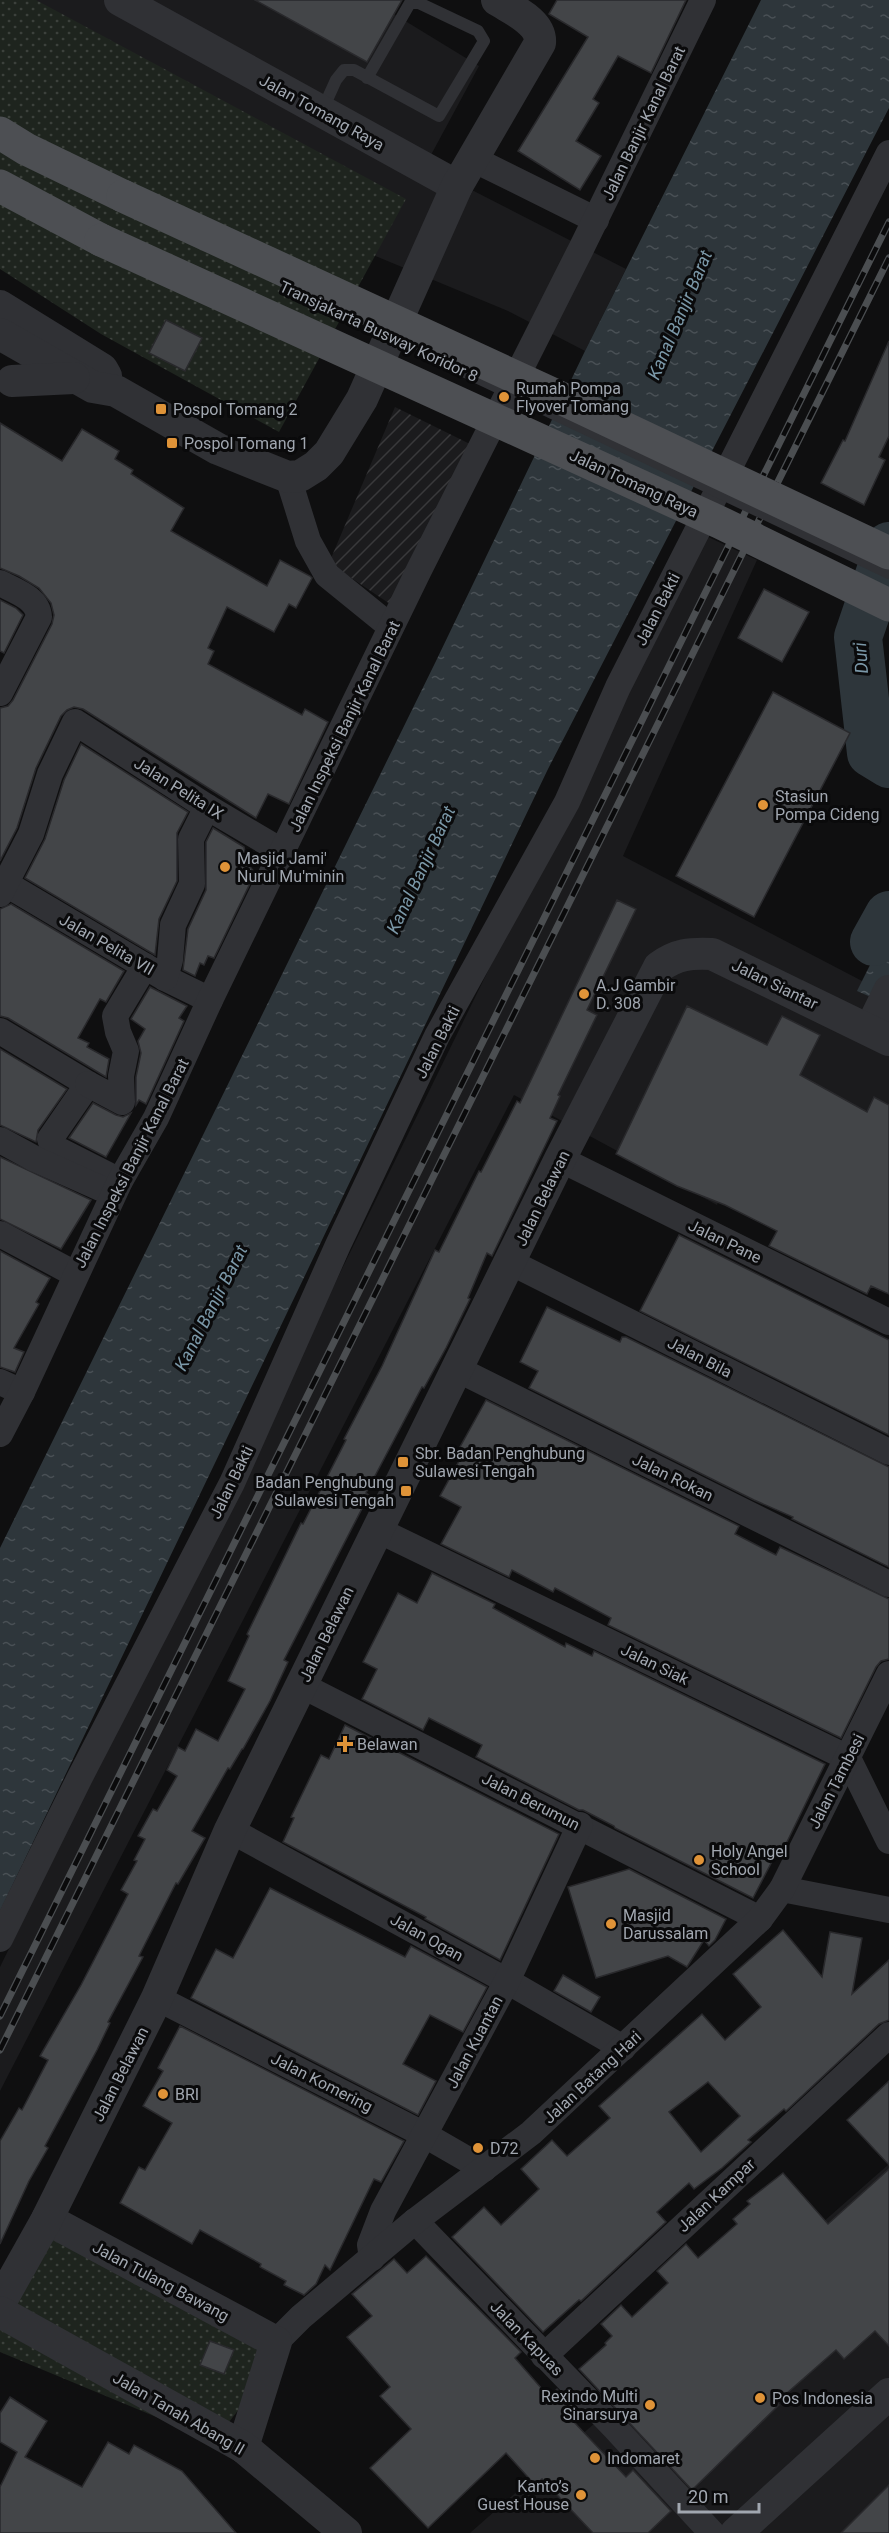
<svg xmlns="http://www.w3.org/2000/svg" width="889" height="2533" viewBox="0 0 889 2533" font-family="Roboto,sans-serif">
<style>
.built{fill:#1b1b1d}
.industrial{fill:url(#industrial-furrows)}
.park{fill:url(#park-dots)}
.water{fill:url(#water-ripples)}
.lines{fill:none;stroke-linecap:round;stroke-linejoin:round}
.river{stroke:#2e363b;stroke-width:48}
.building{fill:#434548;stroke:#29292c;stroke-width:1.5;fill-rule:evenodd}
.service{stroke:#303135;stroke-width:12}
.minor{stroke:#303135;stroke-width:26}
.tertiary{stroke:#303135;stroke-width:32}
.primary{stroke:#4d4f53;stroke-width:33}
.rail-casing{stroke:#4b4e51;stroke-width:7}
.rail{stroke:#0a0a0b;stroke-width:4.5;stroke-dasharray:14;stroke-linecap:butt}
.service-bridge{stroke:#303135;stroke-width:12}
.primary-bridge{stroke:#4d4f53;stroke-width:33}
.poi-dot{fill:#df9338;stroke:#0a0a0b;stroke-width:2}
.labels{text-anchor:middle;stroke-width:6;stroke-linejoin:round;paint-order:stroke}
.street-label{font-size:16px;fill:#a1a7b0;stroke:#0a0a0b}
.poi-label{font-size:16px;fill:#a1a7b0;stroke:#0a0a0b;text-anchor:start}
.water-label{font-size:18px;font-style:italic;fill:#7b98a8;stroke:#0a0a0b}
</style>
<defs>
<pattern id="industrial-furrows" width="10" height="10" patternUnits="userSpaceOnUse" patternTransform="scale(1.5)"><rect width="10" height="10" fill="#1b1b1d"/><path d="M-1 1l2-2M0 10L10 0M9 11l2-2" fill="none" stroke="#39393b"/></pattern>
<pattern id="park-dots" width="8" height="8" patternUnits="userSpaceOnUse" patternTransform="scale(1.5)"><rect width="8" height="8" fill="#1e241e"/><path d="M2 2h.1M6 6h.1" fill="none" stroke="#3c413c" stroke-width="1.8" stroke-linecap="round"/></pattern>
<pattern id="water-ripples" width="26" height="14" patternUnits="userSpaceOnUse" patternTransform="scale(1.5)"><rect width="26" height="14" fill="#2e363b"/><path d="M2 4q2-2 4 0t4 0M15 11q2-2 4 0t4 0" fill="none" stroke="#495055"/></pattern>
</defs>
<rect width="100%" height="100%" fill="#0f0f10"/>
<g class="built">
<path d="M0,0H371L479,66L425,166L626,269L585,351L508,311L320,233Z"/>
<path d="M702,534L757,560L623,856L889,995V1213L743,1140L717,1205L514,1095L0,2091V1967Z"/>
<path d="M889,2164V2533H470Z"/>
</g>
<path class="industrial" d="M395,407L474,446L396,608L329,563Z"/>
<g class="park">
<path d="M0,0H36L406,199L279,432L101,334L0,269Z"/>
<path d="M51,2224L292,2342L214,2441L0,2352V2328Z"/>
</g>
<g class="water">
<path d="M761,0H889V108L548,769L0,1911V1548L436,661L585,351Z"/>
<path d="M889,927V1005L857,991Z"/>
</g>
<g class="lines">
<g class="river">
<path d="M889,546L858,637L871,753L889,764"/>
<path d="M874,942L889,915"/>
</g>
</g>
<g class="building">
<path d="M255,0H402L367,62Z"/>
<path d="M557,0H686L651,73L618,56L593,99L599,103L576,141L601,156L580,190L518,151L588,37L549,14Z"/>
<path d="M166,320L202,338L185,371L149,353Z"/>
<path d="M889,341V436L879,457L885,460L864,505L821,483L843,440L845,441Z"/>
<path d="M0,423L62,461L82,429L119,451L115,459L133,470L131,474L184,508L171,531L267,586L280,560L310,576L312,578L296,608L289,604L274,632L227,607L208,648L214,651L208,664L302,715L305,709L328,722L289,804L268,794L256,818L83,709L74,707L67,710L61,716L36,768L17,828L0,861V708L8,706L13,700L52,624L54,615L51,603L39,588L19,576L0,568Z"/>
<path d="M764,589L809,612L782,662L738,638Z"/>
<path d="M0,600L16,608L23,615L4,653L0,651Z"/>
<path d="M773,692L850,733L754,917L676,876Z"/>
<path d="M81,744L188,812L177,833V881L159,919L155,955L25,878L45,839L64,780Z"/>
<path d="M213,828L244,847L247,863L255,873L214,958L208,956L204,965L200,963L195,976L183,970L188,929L206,890V842Z"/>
<path d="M617,900L636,909L587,1010L597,1015L558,1095L560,1096L550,1118L557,1121L492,1256L487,1253L468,1298L470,1299L446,1348L424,1388L422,1387L366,1493L369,1495L284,1660L288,1662L270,1701L243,1749H242L230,1769L228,1768L192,1831L205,1838L178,1884L176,1883L139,1956L143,1957L108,2022L110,2023L97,2050L45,2146L48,2148L29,2181L0,2244V2141L19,2108L22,2110L48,2060L40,2056L81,1985L128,1894L121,1890L137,1861L134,1860L145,1839L138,1836L153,1809L157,1811L177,1776L167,1770L178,1747L185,1751L196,1729L218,1741L245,1689L228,1681L249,1636L247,1634L301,1523L303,1524L346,1440L344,1439L382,1366L435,1250L439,1252L479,1171L481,1172L517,1101L520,1103Z"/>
<path d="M11,904L124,971L106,1002L100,999L78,1038L89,1043L87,1047L109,1059L106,1077L8,1018L0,1016V909Z"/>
<path d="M150,987L187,1006L179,1018L184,1021L146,1104L139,1100L136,1105V1077L141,1053L138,1041L145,1029L131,1019Z"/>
<path d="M687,1006L767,1045L782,1016L820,1035L800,1075L867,1112L874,1097L889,1105V1294L871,1286L867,1294L769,1246L777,1231L725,1205L677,1186L616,1154Z"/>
<path d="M0,1049L67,1089L38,1130L36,1142L0,1125Z"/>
<path d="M93,1103L116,1115L123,1117L131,1113L106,1157L69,1138Z"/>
<path d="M0,1157L91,1200L61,1249L0,1219Z"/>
<path d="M679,1235L889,1340V1435L640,1311Z"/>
<path d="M0,1251L50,1278L36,1302L39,1304L14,1348L24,1352L15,1372L0,1367Z"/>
<path d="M547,1307L620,1342L622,1337H626L889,1467V1567L792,1519L793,1517L754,1500L529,1388L538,1371L520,1362Z"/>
<path d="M486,1400L739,1526L735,1534L776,1555L780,1547L889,1599V1659L881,1661L876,1667L841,1738L608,1625L611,1618L555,1588L553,1592L512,1570L509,1577L441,1544L461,1507L440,1496L465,1450L460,1447Z"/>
<path d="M432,1573L495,1604L493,1608L565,1647L566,1643L592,1656L594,1651L825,1764L783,1850L779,1848L753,1898L615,1828L614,1826L583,1810H579L476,1757L482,1745L429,1718L423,1730L362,1699L377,1669L363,1662L398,1593L417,1603Z"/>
<path d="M345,1725L559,1834L500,1960L425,1919L426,1917L283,1842L294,1818L291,1817L321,1755L329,1759Z"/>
<path d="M629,1869L726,1919L715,1940L709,1946L704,1940L687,1967L668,1956L596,1978L568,1887Z"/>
<path d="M270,1888L405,1957L411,1946L487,1987L463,2032L430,2015L403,2064L436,2081L418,2115L191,1998L216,1949L233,1958Z"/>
<path d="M783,1930L822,1977L830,1932L862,1938L852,1994L889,1960V2020L879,2024L786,2111L784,2109L748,2140L751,2142L722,2168L694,2189L689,2183L657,2212L666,2222L581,2301L579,2300L543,2332L452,2237L484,2207L501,2225L539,2189L521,2169L552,2140L567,2156L610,2118L599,2106L702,2014L725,2040L761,2007L733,1974ZM708,2082L740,2116L701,2152L669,2112Z"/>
<path d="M563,1975L600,1997L591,2012L554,1991Z"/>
<path d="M180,2026L404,2141L381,2182L374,2179L330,2270L325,2265L316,2284L304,2295L284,2285L286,2281L260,2267L261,2264L200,2230L192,2244L120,2203L139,2167L145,2170L172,2123L143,2106L163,2071L158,2068Z"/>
<path d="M889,2081V2165L847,2120Z"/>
<path d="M889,2169V2346L875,2331L844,2359L836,2350L777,2402L779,2405L692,2490L579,2369L606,2345L605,2343L612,2336L601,2324L621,2305L632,2317L668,2283L657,2271L686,2244L698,2258L737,2224L733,2219L750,2204L747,2201L783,2173L828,2224Z"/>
<path d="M426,2256L521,2352L515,2358L549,2397L557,2389L582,2415L574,2422L626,2477L633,2470L671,2511L648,2533H593L542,2479L535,2485L506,2453L428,2528L370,2468L411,2429L380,2396L390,2387L347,2337L372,2316L352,2294L394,2259L407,2273Z"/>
<path d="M210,2341L234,2350L224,2374L200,2365Z"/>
<path d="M10,2397L47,2421L25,2457L82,2487L108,2442L129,2454L134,2445L182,2471L236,2533H0V2487L17,2452L0,2442V2413Z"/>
<path d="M889,2485V2533H841Z"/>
</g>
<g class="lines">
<path class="service" d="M322,111L336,80L344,70H354L439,116L484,41L478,31L419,3H410L367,78"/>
<g class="minor">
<path d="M473,159L596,220"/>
<path d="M288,477L308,541L327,575L391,627"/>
<path d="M0,583C15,591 38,598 39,617L0,693"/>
<path d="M6,884L165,978L210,1000"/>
<path d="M0,894L31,834L50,774L75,722L207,807L283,852"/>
<path d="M165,978L170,960L173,925L192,884L191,839L207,807"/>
<path d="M0,1031L88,1084L50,1139L53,1147L120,1181"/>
<path d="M88,1084L122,1102L121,1076L126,1051L118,1032L115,1016L145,966"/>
<path d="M0,1140L35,1159L100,1188"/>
<path d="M560,1159L889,1322"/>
<path d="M0,1234L75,1274"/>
<path d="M510,1262L889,1452"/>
<path d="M457,1369L889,1584"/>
<path d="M0,1382L22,1392"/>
<path d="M0,1434L22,1392L120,1181L156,1118L210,1000L419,570L582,247L703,0"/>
<path d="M378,1530L848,1758L889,1841"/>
<path d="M301,1685L760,1919"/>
<path d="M230,1830L507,1981L623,2048"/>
<path d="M782,1889L889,1910"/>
<path d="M0,1939L80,1777L232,1483L338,1245L437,1036L567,802L618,687L889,153"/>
<path d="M157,1998L425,2135L484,2169"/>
<path d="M415,2221L614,2427L712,2533"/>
<path d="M372,2258L370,2245L383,2211L507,1981L580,1825"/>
<path d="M276,2342L301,2317L415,2221L531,2133L760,1919L782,1889L889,1674"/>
<path d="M544,2356L889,2035"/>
</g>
<g class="tertiary">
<path d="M120,0L457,186"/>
<path d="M0,306L102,369L106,376"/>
<path d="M0,334L93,387L116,391L218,449L288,477L300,476L316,466L329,453L362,399L457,186L540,43C542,22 513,10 497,0"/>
<path d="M12,381L74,378"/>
<path d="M870,1030L889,991"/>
<path d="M47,2219L276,2342L243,2447"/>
<path d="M0,2303L47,2219L157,1998L230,1830L560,1159L659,967C677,954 690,953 712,954L889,1040"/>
<path d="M0,2312L243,2447L346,2533"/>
<path d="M736,2533L889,2394"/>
</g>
<g class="primary">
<path d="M0,133L26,149L123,196"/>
<path d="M0,186L101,240"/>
</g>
<defs>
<g id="rail">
<path d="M0,2016L889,222"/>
<path d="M0,2050L889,258"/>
</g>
</defs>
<use href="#rail" class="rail-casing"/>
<use href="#rail" class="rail"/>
<path class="service-bridge" d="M455,367L889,573"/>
<g class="primary-bridge">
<path d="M123,196L548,392L889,553"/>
<path d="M101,240L719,522L889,605"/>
</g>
</g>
<g class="poi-dot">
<circle cx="504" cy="397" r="6"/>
<rect x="155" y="403" width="12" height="12" rx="3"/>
<rect x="166" y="437" width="12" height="12" rx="3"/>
<circle cx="763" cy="805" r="6"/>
<circle cx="225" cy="867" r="6"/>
<circle cx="584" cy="994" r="6"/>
<rect x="397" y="1456" width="12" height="12" rx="3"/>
<rect x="400" y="1485" width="12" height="12" rx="3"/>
<path d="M342 1735h6v6h6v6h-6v6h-6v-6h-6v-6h6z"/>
<circle cx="699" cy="1860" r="6"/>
<circle cx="611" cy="1924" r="6"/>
<circle cx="163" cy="2094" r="6"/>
<circle cx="478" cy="2148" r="6"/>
<circle cx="760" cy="2398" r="6"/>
<circle cx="650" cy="2405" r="6"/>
<circle cx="595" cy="2458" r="6"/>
<circle cx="581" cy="2495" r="6"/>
</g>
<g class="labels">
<g class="street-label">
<text transform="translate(322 112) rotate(29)" y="6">Jalan Tomang Raya</text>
<text transform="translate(643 123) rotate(-64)" y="6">Jalan Banjir Kanal Barat</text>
<text transform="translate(379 331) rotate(25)" y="6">Transjakarta Busway Koridor 8</text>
<text transform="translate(634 483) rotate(25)" y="6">Jalan Tomang Raya</text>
<text transform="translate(657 609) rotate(-63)" y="6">Jalan Bakti</text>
<text transform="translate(344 726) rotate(-64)" y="6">Jalan Inspeksi Banjir Kanal Barat</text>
<text transform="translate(179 788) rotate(32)" y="6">Jalan Pelita IX</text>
<text transform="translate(107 944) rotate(30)" y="6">Jalan Pelita VII</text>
<text transform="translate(775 984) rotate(26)" y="6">Jalan Siantar</text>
<text transform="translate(437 1042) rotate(-63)" y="6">Jalan Bakti</text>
<text transform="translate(131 1163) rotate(-63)" y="6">Jalan Inspeksi Banjir Kanal Barat</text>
<text transform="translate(542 1198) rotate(-64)" y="6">Jalan Belawan</text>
<text transform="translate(725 1241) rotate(26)" y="6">Jalan Pane</text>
<text transform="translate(700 1357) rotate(27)" y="6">Jalan Bila</text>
<text transform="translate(673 1477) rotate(26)" y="6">Jalan Rokan</text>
<text transform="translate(231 1482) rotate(-64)" y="6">Jalan Bakti</text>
<text transform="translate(326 1634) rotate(-64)" y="6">Jalan Belawan</text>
<text transform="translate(655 1664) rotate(26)" y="6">Jalan Siak</text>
<text transform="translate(836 1781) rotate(-63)" y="6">Jalan Tambesi</text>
<text transform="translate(531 1801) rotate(27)" y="6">Jalan Berumun</text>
<text transform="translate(427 1937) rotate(29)" y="6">Jalan Ogan</text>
<text transform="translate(474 2042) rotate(-62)" y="6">Jalan Kuantan</text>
<text transform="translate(120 2074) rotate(-63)" y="6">Jalan Belawan</text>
<text transform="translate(592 2077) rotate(-43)" y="6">Jalan Batang Hari</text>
<text transform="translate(322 2082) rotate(27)" y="6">Jalan Komering</text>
<text transform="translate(716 2195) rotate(-43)" y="6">Jalan Kampar</text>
<text transform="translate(161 2281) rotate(28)" y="6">Jalan Tulang Bawang</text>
<text transform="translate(527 2338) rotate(46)" y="6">Jalan Kapuas</text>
<text transform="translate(179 2413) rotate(30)" y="6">Jalan Tanah Abang II</text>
</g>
<g class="poi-label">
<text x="516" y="394">Rumah Pompa<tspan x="516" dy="18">Flyover Tomang</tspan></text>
<text x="173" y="415">Pospol Tomang 2</text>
<text x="184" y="449">Pospol Tomang 1</text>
<text x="775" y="802">Stasiun<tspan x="775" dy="18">Pompa Cideng</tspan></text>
<text x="237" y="864">Masjid Jami'<tspan x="237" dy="18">Nurul Mu'minin</tspan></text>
<text x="596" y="991">A.J Gambir<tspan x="596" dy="18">D. 308</tspan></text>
<text x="415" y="1459">Sbr. Badan Penghubung<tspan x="415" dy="18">Sulawesi Tengah</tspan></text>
<text x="394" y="1488" text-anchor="end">Badan Penghubung<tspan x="394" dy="18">Sulawesi Tengah</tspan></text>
<text x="357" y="1750">Belawan</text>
<text x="711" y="1857">Holy Angel<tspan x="711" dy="18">School</tspan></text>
<text x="623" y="1921">Masjid<tspan x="623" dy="18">Darussalam</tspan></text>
<text x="175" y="2100">BRI</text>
<text x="490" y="2154">D72</text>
<text x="638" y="2402" text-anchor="end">Rexindo Multi<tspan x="638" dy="18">Sinarsurya</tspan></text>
<text x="772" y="2404">Pos Indonesia</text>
<text x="607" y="2464">Indomaret</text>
<text x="569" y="2492" text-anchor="end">Kanto’s<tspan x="569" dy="18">Guest House</tspan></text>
</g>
<g class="water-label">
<text transform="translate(680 315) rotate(-67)" y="6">Kanal Banjir Barat</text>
<text transform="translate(861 658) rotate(-94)" y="6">Duri</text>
<text transform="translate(421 870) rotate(-65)" y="6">Kanal Banjir Barat</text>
<text transform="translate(211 1308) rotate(-63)" y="6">Kanal Banjir Barat</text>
</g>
</g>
<path d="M679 2503v9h80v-9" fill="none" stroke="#a1a7b0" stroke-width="3"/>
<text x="688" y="2503" font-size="18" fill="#a1a7b0" stroke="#0a0a0b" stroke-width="4.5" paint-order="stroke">20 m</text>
</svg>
